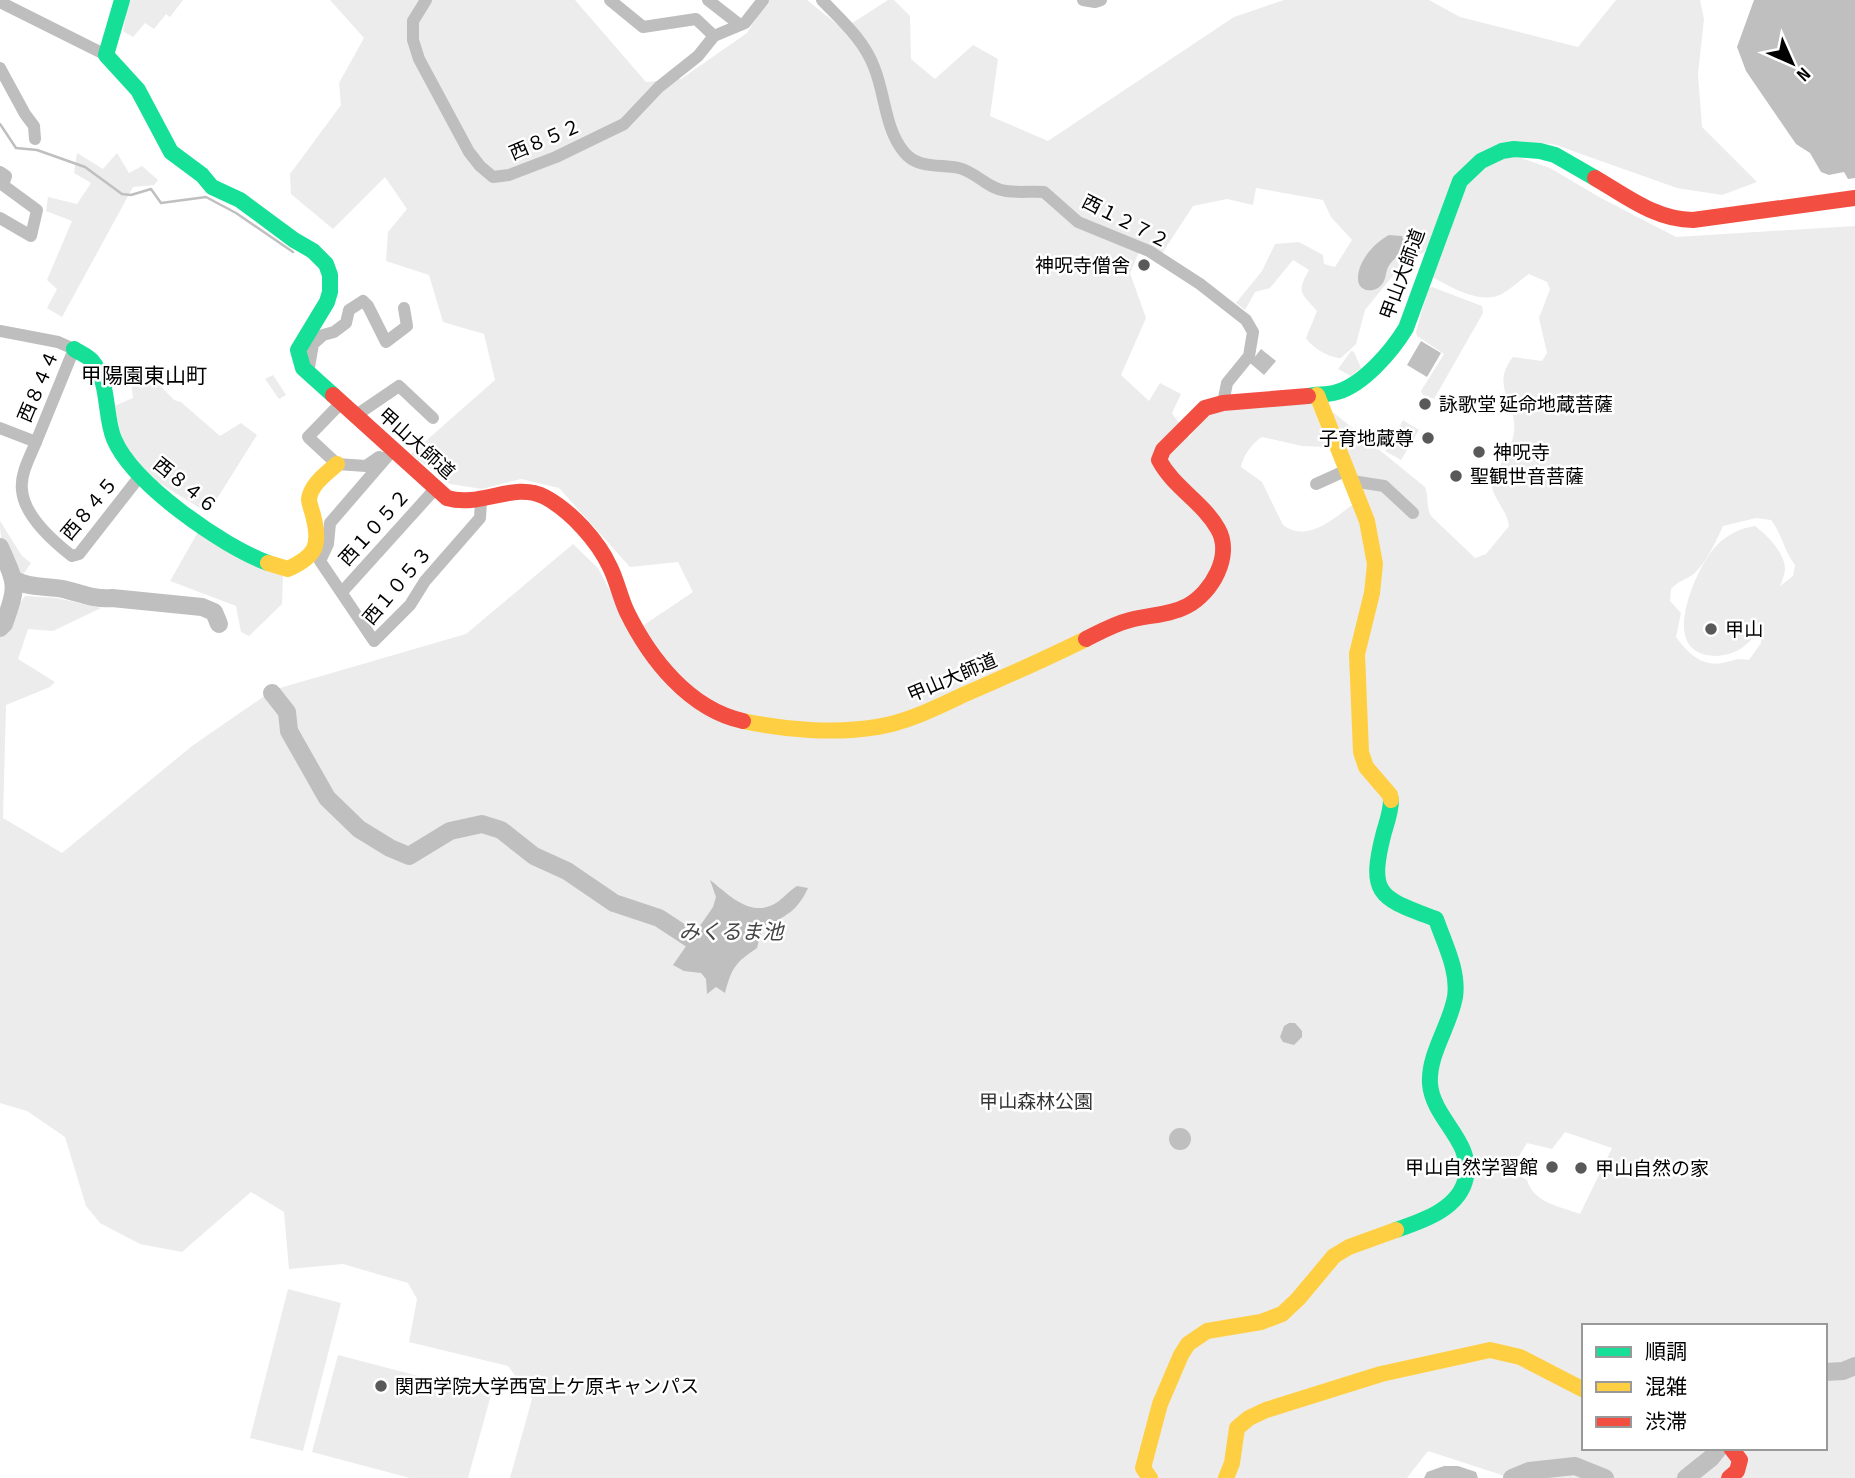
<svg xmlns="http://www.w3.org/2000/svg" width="1855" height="1478" viewBox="0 0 1855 1478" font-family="'Sofia Sans Condensed','Noto Sans JP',sans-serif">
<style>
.green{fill:#ececec;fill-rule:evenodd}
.water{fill:#bfbfbf}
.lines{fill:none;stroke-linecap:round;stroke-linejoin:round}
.stream{stroke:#bfbfbf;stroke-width:2.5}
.river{stroke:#bfbfbf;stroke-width:18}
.street{stroke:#bebebe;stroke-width:12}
.fast{stroke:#16e098;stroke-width:16}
.slow{stroke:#ffcf43;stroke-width:16}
.jam{stroke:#f24e42;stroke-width:16}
.poi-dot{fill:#595959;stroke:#fff;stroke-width:2.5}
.labels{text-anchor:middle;stroke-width:5;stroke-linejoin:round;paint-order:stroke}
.street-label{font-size:19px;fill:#000;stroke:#fff}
.poi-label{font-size:19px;fill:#000;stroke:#fff;text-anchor:start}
.park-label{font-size:19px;fill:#333;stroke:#fff}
.neighbourhood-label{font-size:21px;fill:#000;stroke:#fff}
.water-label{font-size:21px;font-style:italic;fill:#444;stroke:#fff}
</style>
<rect width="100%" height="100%" fill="#fff"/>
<g class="green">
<path d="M129,0H183L170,17L166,14L154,29L145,23L133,37L123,31Z"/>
<path d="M330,0H575L646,82L681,79L747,33L768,0H807L843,29L888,0H894L910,16L911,59L935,79L973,45L998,59L990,116L1048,141L1234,17L1284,0H1429L1460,17L1578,47L1616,0H1700L1704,19L1698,74L1702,127L1757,182L1722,195L1677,188L1553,144L1505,142L1489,148L1427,248L1423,253L1408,257L1365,310L1356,344L1341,358C1330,358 1312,348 1306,338L1317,311C1301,293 1296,293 1309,270L1293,260L1270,288L1255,292L1245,310L1236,303L1262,271L1275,244L1299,242L1323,255L1324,264L1335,267L1352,240L1331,217L1323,200L1256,188L1253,205L1227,199L1193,206L1161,255L1143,243L1130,273L1146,318L1121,375L1149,401L1160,383L1181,394L1172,413L1189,437L1208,413L1307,400L1312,404L1327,443L1326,447L1302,446L1262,437C1252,443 1243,456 1241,467L1262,482L1283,525C1309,545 1338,514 1359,500L1331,414L1334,413L1425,487C1429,497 1426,507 1431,516L1475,558L1486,554L1509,526C1507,510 1493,499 1491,483C1498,468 1512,448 1514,432C1518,402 1489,387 1513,357L1542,361L1547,353L1539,318L1550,289L1547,282L1529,274C1520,280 1511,289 1502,294C1480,305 1451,287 1432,277L1467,185L1488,163L1515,156L1550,168L1601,198L1676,237L1855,226V1478H1511L1428,1451L1407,1478H510L532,1399L508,1366L409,1342L417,1299L408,1283L343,1264L289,1269L284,1212L251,1192L182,1252L140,1244L100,1223L86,1206L65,1137L27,1111L0,1103V631L25,596L57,598L101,608L53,631L28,629L18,659L55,682L50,687L6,705L3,818L62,853L192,746L273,690L466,634L573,544L598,568L632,633L693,592L678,562L630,567L559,488L521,479L482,489L450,484L411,454L495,380L484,334L443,322L429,275L386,261L388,232L407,209L385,177L333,229L291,194L290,174L341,105L339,83L364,38ZM1756,518L1771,520C1782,534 1784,551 1795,565L1793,576L1780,586C1782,581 1785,574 1785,569C1785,553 1767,535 1755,526C1741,528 1728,534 1717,545C1700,562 1679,611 1685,635C1691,661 1726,660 1743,647C1753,640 1757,631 1763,622L1761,643L1749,660C1735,658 1734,661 1722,663C1701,667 1687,652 1676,637L1681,613L1670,601L1671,589C1677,583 1681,581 1689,577C1702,571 1717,540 1723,526ZM1565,1132L1612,1148L1580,1214C1559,1206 1534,1203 1527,1180L1510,1171L1527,1143L1552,1149ZM1584,1326H1825V1448H1584Z"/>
<path d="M77,153L103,169L117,153L129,173L142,166L158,180L154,185L133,187L62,317L47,308L57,289L47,280L72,221L46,211L48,197L77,204L91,183L74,173Z"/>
<path d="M1432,287L1482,306L1483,313L1434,399L1423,395L1421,391L1444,354L1417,336L1416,332L1428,289Z"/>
<path d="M1351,351L1354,352L1361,368L1351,376L1338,369Z"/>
<path d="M149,374L174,400L181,402L220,436L241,423L257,435L208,513L143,473L124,447L114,406L133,398L131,382Z"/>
<path d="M273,375L286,395L279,399L265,379Z"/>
<path d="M1403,420L1419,430L1401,460L1385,451Z"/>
<path d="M0,521L22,556L31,563L20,579C5,563 0,543 0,521Z"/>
<path d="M198,532L283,575L282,604L249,636L241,632L236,606L170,581Z"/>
<path d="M288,1289L341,1303L303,1451L250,1438Z"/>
<path d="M338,1355L491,1395L468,1478H410L312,1452Z"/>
</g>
<g class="water">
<path d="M1754,0H1855V178L1848,179L1844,172L1829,175L1821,172L1810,153L1796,144L1746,71L1737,47Z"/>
<path d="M1389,235L1402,236L1406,249C1401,255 1394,258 1390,264C1384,272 1388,281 1378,288C1370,293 1358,290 1358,279C1357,262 1375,242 1389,235Z"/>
<path d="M1421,341L1441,353L1427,377L1407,365Z"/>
<path d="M1261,349L1276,361L1264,375L1250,363Z"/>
<path d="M710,880C727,893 747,915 770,906C781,902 788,891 797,886L808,888C794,918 781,914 761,933L757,948C735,963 732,967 725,993L716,987L707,994L706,979L701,973L684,971L673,965L713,907L716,897Z"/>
<path d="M1289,1023H1295L1302,1031V1037L1294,1045L1283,1042L1280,1037L1284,1026Z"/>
<circle cx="1180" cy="1139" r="11"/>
<path d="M1444,1466H1458L1476,1472L1478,1478H1424L1427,1472Z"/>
</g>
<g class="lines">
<path class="stream" d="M0,124L16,148L37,150L85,167L122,194L131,195L151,189L161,203L206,197L236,213L293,252"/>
<g class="river">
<path d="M0,547C17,586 18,584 4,624L0,628"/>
<path d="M15,580C29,588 47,586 63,589C80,593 95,600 112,598L202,607L214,612L219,624"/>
<path d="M272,693L287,712L289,731L327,798L359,829L390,848L409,856L450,831L482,824L501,830L534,856L567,871L614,903L659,918L691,939"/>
<path d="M1825,1372L1843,1371L1855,1366"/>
<path d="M1512,1478L1529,1471L1575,1466L1605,1478"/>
<path d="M1686,1478L1711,1458L1719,1448"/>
</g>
<g class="street">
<path d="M426,0L413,21V40L419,59L469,152L480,166L493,177L509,175L556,157L624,124L659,87L698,56L714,36L745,23L763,0"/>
<path d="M610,0L643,27L696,19L714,36"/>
<path d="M708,0L740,25"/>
<path d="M822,0C842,21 864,40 874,67C885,93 885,130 904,152C917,169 941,164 959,168C976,172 988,189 1006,191C1019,193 1031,191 1044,192L1078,222L1149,251L1200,284L1246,320L1253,332L1249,356L1227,383L1223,403"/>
<path d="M1083,0L1095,2L1101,0"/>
<path d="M0,2L106,55"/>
<path d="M0,68L25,114L34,126L35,139"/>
<path d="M0,172L6,176L3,185L37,210L31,236L0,218"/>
<path d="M0,331L58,342L74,349L36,442L0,428"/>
<path d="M308,373L313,344L323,335L334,332L346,323L349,310L363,301L368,306L386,342L407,326L404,308"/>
<path d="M341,403L308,437L337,464L366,466L379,457"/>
<path d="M355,416L399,386L433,418"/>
<path d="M36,442C30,457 20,474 22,490C24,516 54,542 72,556L79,554L140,476"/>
<path d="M392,451L330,523L328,544L320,561L374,641L410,605L425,581L480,518L481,501"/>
<path d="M1352,481L1384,486L1413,513"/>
<path d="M1316,484L1347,470"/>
<path d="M342,592L435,489"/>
</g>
<g class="fast">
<path d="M122,0L106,55L138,90L171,152L202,175L212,187L240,200L294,240L313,251L326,264L330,275V292L327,302L298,350L303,368L333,395"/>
<path d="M74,349C80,353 88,356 92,361C110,382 104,415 114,439C133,484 222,546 268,563"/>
<path d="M1308,396C1317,394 1328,395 1337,392C1363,385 1392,351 1406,328L1460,181L1481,161L1502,151L1514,149L1540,151L1555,155L1595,178"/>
<path d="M1391,800C1391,811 1387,822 1384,832C1367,897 1381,898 1436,919C1444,943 1459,970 1455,997C1450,1026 1428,1054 1430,1084C1433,1119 1473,1141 1466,1177C1460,1209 1422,1221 1396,1230"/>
</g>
<g class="slow">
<path d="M1317,395L1367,521L1375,564L1372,593L1357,654L1361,752L1366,767L1390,795L1391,800"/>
<path d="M268,563L288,569C316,556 321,546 313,515C312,511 309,503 309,499C311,484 327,473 337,464"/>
<path d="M743,721C785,730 835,734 877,727C908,722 935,708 963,695C1005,677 1045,659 1086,639"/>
<path d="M1150,1478L1143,1468L1160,1404L1181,1355L1188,1344L1207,1331L1261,1322L1282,1314L1298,1299L1334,1256L1349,1247L1396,1230"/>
<path d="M1226,1478L1232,1463L1237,1428L1249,1418L1266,1410L1381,1374L1490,1350L1520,1357L1584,1390"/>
</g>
<g class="jam">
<path d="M1595,178C1626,196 1656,220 1693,220L1855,198"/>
<path d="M333,395L447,498C481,508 514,481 545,497C571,511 598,541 610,567C617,581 620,597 627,612C650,659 689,709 743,721"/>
<path d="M1086,639C1100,632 1114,624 1130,620C1149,615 1170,615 1187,606C1212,593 1233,555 1218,529C1203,502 1174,488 1159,460L1163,450L1205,408L1223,403L1308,396"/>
<path d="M1729,1478L1737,1471L1740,1460L1731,1448"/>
</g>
</g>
<g class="poi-dot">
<circle cx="1144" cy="265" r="7"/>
<circle cx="1425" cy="404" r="7"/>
<circle cx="1428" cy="438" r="7"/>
<circle cx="1479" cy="452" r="7"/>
<circle cx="1456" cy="476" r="7"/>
<circle cx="1711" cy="629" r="7"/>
<circle cx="1552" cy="1167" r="7"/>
<circle cx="1581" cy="1168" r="7"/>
<circle cx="381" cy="1386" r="7"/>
</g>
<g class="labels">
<g class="street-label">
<text transform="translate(545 139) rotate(-23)" y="7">西８５２</text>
<text transform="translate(1126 221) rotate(27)" y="7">西１２７２</text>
<text transform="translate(1402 274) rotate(-70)" y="7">甲山大師道</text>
<text transform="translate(38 386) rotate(-67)" y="7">西８４４</text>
<text transform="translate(417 443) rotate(42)" y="7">甲山大師道</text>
<text transform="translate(186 485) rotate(39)" y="7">西８４６</text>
<text transform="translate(89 508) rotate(-50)" y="7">西８４５</text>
<text transform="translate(374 527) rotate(-48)" y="7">西１０５２</text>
<text transform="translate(397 585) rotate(-50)" y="7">西１０５３</text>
<text transform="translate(952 677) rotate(-23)" y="7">甲山大師道</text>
</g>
<g class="poi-label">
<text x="1130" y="272" text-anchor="end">神呪寺僧舎</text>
<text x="1439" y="411">詠歌堂 延命地蔵菩薩</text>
<text x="1414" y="445" text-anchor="end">子育地蔵尊</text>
<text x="1493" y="459">神呪寺</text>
<text x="1470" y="483">聖観世音菩薩</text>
<text x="1725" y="636">甲山</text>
<text x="1538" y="1174" text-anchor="end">甲山自然学習館</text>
<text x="1595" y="1175">甲山自然の家</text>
<text x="395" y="1393">関西学院大学西宮上ケ原キャンパス</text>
</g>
<g class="park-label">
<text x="1036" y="1108">甲山森林公園</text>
</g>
<g class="neighbourhood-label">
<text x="144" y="383">甲陽園東山町</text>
</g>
<g class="water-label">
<text x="731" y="939">みくるま池</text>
</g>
</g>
<rect x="1582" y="1324" width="245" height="126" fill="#ffffff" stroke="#999999" stroke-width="2"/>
<rect x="1596" y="1347" width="35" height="10" fill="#16e098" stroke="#999999" stroke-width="2"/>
<text x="1645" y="1359" font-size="21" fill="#000000">順調</text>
<rect x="1596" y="1382" width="35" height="10" fill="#ffcf43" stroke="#999999" stroke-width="2"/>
<text x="1645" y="1394" font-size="21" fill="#000000">混雑</text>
<rect x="1596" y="1417" width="35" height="10" fill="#f24e42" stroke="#999999" stroke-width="2"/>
<text x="1645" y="1429" font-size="21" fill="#000000">渋滞</text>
<g transform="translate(1792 63) rotate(135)" stroke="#ffffff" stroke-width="5" paint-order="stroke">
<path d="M0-5L12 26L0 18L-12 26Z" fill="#000000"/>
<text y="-10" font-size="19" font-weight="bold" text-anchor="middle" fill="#000000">N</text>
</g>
</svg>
